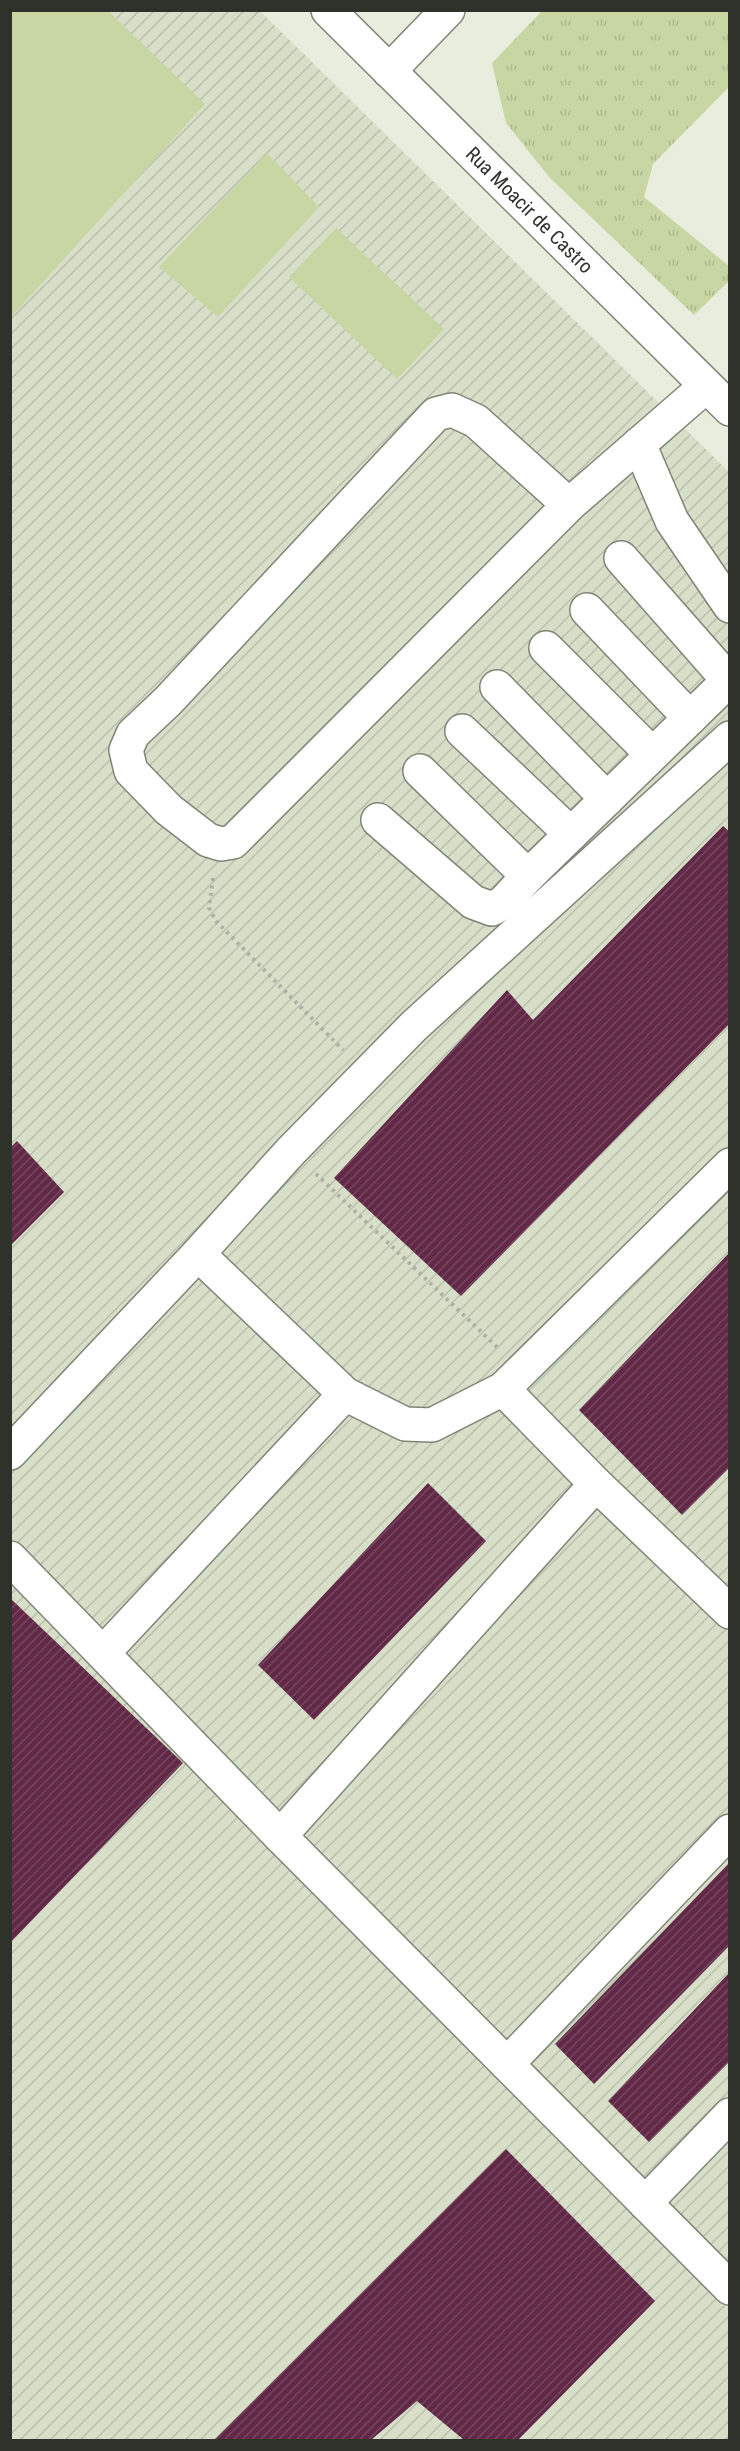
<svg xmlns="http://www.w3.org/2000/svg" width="740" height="2451" viewBox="0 0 740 2451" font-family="'Roboto Condensed',sans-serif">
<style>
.industrial{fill:url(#industrial-furrows)}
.grass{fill:url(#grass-tufts)}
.pitch{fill:#c7d6a2}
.building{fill:url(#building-hatch)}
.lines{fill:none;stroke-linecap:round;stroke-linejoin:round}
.minor-casing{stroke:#808477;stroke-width:36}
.path{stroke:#adb1a5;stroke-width:4;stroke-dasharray:3 4.5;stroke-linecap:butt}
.minor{stroke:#fff;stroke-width:33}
.labels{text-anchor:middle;stroke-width:6;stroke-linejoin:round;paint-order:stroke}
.street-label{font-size:20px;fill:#2f312b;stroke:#e8eddd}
</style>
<defs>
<pattern id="industrial-furrows" width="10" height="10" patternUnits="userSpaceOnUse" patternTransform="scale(1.5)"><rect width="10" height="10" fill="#d8dfc9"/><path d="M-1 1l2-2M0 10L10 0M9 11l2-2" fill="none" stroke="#bac0ad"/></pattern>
<pattern id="grass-tufts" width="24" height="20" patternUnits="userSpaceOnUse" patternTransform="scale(1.5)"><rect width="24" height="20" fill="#c7d6a2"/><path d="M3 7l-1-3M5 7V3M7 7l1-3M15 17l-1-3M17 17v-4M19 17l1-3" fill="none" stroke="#abb88c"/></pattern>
<pattern id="building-hatch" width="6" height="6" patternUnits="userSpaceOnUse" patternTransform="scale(1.5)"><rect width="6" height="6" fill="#612947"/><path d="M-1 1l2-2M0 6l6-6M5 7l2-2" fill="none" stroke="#74475f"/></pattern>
</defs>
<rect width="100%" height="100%" fill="#e8eddd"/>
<path class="industrial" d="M11,11H260L729,472V2440H11Z"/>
<path class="grass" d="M542,11H729V87L653,164L644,197L729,266V281L694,315L550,178L506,123L492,63Z"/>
<g class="pitch">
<path d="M11,10L108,11L205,104L11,317Z"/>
<path d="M267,153L319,207L218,317L159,267Z"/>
<path d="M336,228L444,329L397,379L289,277Z"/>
</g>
<g class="building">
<path d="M723,826L730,832V1023L461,1296L334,1178L507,990L533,1020Z"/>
<path d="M17,1141L64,1192L10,1246V1148Z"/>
<path d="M730,1252V1467L682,1515L579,1410Z"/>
<path d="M428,1483L486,1541L314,1720L258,1665Z"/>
<path d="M10,1598L183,1763L10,1943Z"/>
<path d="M730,1862V1945L594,2084L555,2044Z"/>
<path d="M730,1972V2061L649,2142L608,2101Z"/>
<path d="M506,2149L655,2301L518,2440H464L417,2401L371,2440H214Z"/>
</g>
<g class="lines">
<defs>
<g id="minor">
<path id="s1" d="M328,10L730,409"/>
<path d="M389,71L448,10"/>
<path d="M639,444L672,521L730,606"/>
<path d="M569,505L476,421L452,410L436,414L168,701L133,734L126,750L131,771L169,810L208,840L221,844L233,842L569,505L706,386"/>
<path d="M621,558L730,682"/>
<path d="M587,610L690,718"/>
<path d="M546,648L652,754"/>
<path d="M497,687L607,799"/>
<path d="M462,731L571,834"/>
<path d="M420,771L528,876"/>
<path d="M378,820L473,902L492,909L504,902L528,876L730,679"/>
<path d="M198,1254L291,1151L414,1026L730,738"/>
<path d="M503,1389L596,1484"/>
<path d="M10,1453L198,1254L345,1394L405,1424L432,1425L503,1389L730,1165"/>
<path d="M10,1558L280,1836L730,2288"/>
<path d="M103,1653L345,1394"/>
<path d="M280,1836L596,1484L730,1612"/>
<path d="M507,2064L730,1831"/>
<path d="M645,2203L730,2115"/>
</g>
</defs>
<use href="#minor" class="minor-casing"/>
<g class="path">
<path d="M213,878L209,908L216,921L343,1050"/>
<path d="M316,1174L497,1347"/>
</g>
<use href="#minor" class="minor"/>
</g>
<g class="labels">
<g class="street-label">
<text dy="7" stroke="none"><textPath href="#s1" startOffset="284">Rua Moacir de Castro</textPath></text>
</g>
</g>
<rect width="740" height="2451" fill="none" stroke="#2f312b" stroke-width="24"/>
</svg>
